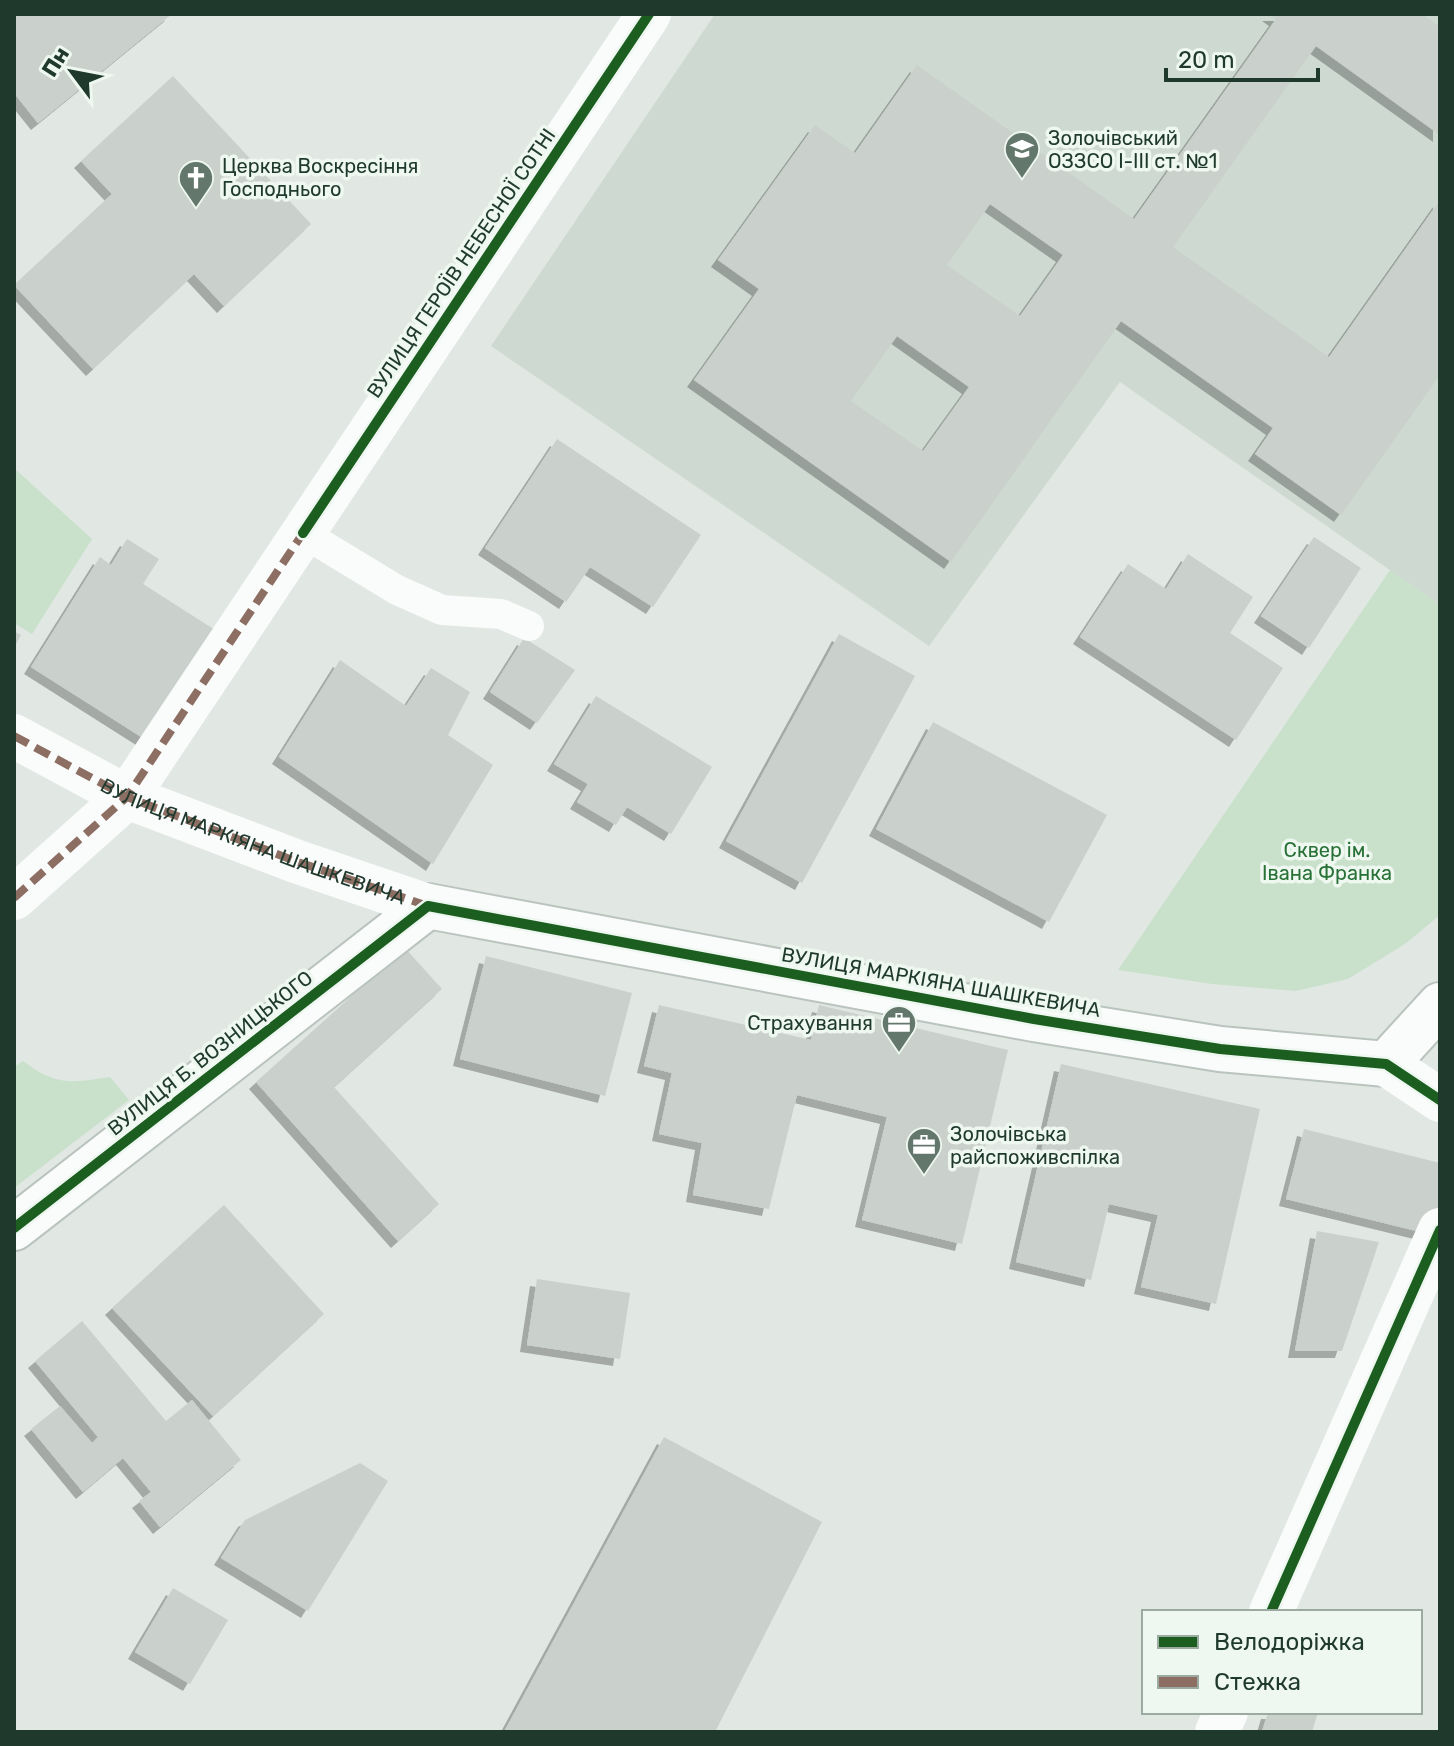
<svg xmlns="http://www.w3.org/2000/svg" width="1454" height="1746" viewBox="0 0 1454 1746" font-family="Rubik,sans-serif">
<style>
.built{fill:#ced9d2}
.green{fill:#c9e1cb}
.building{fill:#cad0cc;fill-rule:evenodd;filter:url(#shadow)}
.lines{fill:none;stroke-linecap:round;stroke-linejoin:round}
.secondary-casing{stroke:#bac4be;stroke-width:48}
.lane{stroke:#fafbfb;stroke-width:30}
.street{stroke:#fafbfb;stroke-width:44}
.secondary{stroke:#fafbfb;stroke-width:44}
.quiet{stroke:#8d6e63;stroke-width:8;stroke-dasharray:16 8;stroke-linecap:butt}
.cycleway-casing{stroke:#eef7f0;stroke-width:15}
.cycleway{stroke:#1b5e20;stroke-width:10}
.labels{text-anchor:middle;stroke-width:7;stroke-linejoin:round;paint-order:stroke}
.poi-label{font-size:20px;fill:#1f3a2d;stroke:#eef7f0;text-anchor:start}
.street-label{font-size:20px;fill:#1f3a2d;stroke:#eef7f0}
.park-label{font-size:20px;fill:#287136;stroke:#eef7f0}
</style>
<defs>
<filter id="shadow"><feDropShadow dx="-7" dy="7" stdDeviation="0" flood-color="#0004"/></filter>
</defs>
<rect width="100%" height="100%" fill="#e1e7e3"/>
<path class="built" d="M715,14H1440V605L1120,382L929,646L491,346Z"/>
<g class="green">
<path d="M14,468L92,539L32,634L14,623Z"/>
<path d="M1390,570L1440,605V915L1405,944L1348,979L1296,991L1212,984L1118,970Z"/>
<path d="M23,1061C56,1086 71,1083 110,1077L129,1100L14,1188V1067Z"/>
</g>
<g class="building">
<path d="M14,14H172L38,123L14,93Z"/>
<path d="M1269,14H1422L1440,27V135L1316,46L1173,247L1329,357L1440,200V375L1341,515L1255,454L1273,428L1121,321L951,562L694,380L759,289L718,260L815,125L855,153L917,65L1134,219L1276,19ZM990,204L1063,255L1020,316L947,265ZM897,336L969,387L923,451L851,401Z"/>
<path d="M173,76L311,224L224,306L194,274L93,369L14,285L112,194L81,161Z"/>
<path d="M557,439L701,535L653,607L590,567L566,602L485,548Z"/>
<path d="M1314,537L1361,568L1309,648L1261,616Z"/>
<path d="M127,539L159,559L143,584L223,635L154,745L31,667L100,557L111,565Z"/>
<path d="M1188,554L1253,597L1230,633L1283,668L1236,740L1080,637L1128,564L1166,589Z"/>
<path d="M14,631L21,635L14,648Z"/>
<path d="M839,634L915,676L802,883L726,841Z"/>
<path d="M524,638L575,670L537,723L490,692Z"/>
<path d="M340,660L406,706L431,668L470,692L448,735L493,765L433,864L279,757Z"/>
<path d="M596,696L712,767L671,834L627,807L616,825L577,802L588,784L554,764Z"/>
<path d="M933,722L1107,815L1049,922L876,829Z"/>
<path d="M405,948L442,989L334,1087L439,1204L398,1241L256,1082Z"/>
<path d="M486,956L632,993L605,1096L460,1059Z"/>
<path d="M659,1005L811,1040L819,1005L1008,1050L962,1244L862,1220L887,1117L797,1095L769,1209L693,1195L702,1143L659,1134L672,1073L644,1066Z"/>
<path d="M1061,1064L1260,1109L1216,1304L1141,1287L1158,1215L1109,1204L1091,1280L1016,1262Z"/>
<path d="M1304,1129L1440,1163V1206L1433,1235L1286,1199Z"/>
<path d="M224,1205L324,1314L213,1416L112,1308Z"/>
<path d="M1317,1231L1379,1242L1342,1351H1295Z"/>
<path d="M537,1279L630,1293L620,1359L527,1345Z"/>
<path d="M82,1321L166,1421L192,1400L241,1460L160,1527L139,1501L151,1492L123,1458L83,1492L31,1429L60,1406L92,1443L98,1437L35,1361Z"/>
<path d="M664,1437L822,1522L715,1732H504Z"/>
<path d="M360,1463L388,1481L308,1611L221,1558L245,1520Z"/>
<path d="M173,1588L228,1620L190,1684L135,1652Z"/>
<path d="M1268,1712H1318L1312,1732H1262Z"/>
</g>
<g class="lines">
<defs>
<path id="secondary" d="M14,1228L428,906L1034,1019L1220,1049L1386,1064L1440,1005"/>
</defs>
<use href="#secondary" class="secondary-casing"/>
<path class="lane" d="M303,533L397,590L442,610L501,614L529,626"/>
<g class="street">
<path id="s1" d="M14,736L127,797L298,862L428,906"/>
<path d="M14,898L127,797L649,14"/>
<path d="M1386,1064L1440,1100"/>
<path d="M1271,1612L1440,1230"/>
<path d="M1217,1732L1226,1712"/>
</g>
<use href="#secondary" class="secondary"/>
<g class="quiet">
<path d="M14,736L127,797L298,862L428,906"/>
<path d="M14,898L127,797L303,533"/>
</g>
<defs>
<g id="cycleway">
<path d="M303,533L649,14"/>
<path d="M14,1228L428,906L1034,1019L1220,1049L1386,1064L1440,1100"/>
<path d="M1271,1612L1440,1230"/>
</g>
</defs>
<use href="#cycleway" class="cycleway-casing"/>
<use href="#cycleway" class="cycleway"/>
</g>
<defs>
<symbol id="school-pin" viewBox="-11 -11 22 30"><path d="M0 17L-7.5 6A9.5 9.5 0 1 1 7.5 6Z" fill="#63776d" stroke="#eef7f0"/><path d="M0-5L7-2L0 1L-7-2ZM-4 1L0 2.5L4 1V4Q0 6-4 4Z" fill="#fff"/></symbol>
<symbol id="church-pin" viewBox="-11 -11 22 30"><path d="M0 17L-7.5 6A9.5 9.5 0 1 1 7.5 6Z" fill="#63776d" stroke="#eef7f0"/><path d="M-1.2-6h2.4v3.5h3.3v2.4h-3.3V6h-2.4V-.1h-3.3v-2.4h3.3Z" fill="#fff"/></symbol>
<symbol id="office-pin" viewBox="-11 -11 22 30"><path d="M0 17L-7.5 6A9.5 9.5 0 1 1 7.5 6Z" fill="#63776d" stroke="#eef7f0"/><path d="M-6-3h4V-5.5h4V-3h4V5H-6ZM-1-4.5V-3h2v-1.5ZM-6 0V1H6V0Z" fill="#fff"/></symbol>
</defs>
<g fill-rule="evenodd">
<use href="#school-pin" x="1002" y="129" width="40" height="54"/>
<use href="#church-pin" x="176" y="158" width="40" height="54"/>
<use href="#office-pin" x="879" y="1003" width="40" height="54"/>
<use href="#office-pin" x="904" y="1125" width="40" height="54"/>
</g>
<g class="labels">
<g class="poi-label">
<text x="1048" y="145">Золочівський<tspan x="1048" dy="23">ОЗЗСО І-ІІІ ст. №1</tspan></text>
<text x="222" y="173">Церква Воскресіння<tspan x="222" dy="23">Господнього</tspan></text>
<text x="873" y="1030" text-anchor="end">Страхування</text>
<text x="950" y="1141">Золочівська<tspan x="950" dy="23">райспоживспілка</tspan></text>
</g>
<g class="street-label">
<text transform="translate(461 263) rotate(-56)" y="7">ВУЛИЦЯ ГЕРОЇВ НЕБЕСНОЇ СОТНІ</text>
<text dy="7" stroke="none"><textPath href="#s1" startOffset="262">ВУЛИЦЯ МАРКІЯНА ШАШКЕВИЧА</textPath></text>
<text transform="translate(941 982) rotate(10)" y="7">ВУЛИЦЯ МАРКІЯНА ШАШКЕВИЧА</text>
<text transform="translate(210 1053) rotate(-38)" y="7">ВУЛИЦЯ Б. ВОЗНИЦЬКОГО</text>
</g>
<g class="park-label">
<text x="1327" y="857">Сквер ім.<tspan x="1327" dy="23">Івана Франка</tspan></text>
</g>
</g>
<rect width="1454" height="1746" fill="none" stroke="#1f3a2d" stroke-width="32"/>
<rect x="1142" y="1610" width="280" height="104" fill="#eef7f0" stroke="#9baba2" stroke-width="2"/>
<rect x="1158" y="1636" width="40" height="12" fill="#1b5e20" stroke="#9baba2" stroke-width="2"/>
<text x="1214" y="1650" font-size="24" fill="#1f3a2d">Велодоріжка</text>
<rect x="1158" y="1676" width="40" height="12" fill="#8d6e63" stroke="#9baba2" stroke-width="2"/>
<text x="1214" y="1690" font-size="24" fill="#1f3a2d">Стежка</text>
<g transform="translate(72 72) rotate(302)" stroke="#eef7f0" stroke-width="6" paint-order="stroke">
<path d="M0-6L14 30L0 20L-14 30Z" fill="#1f3a2d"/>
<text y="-12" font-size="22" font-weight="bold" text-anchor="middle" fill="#1f3a2d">Пн</text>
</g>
<path d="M1166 68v12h152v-12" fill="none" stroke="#1f3a2d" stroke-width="4"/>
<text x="1178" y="68" font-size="24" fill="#1f3a2d" stroke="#eef7f0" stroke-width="6" paint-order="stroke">20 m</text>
</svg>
